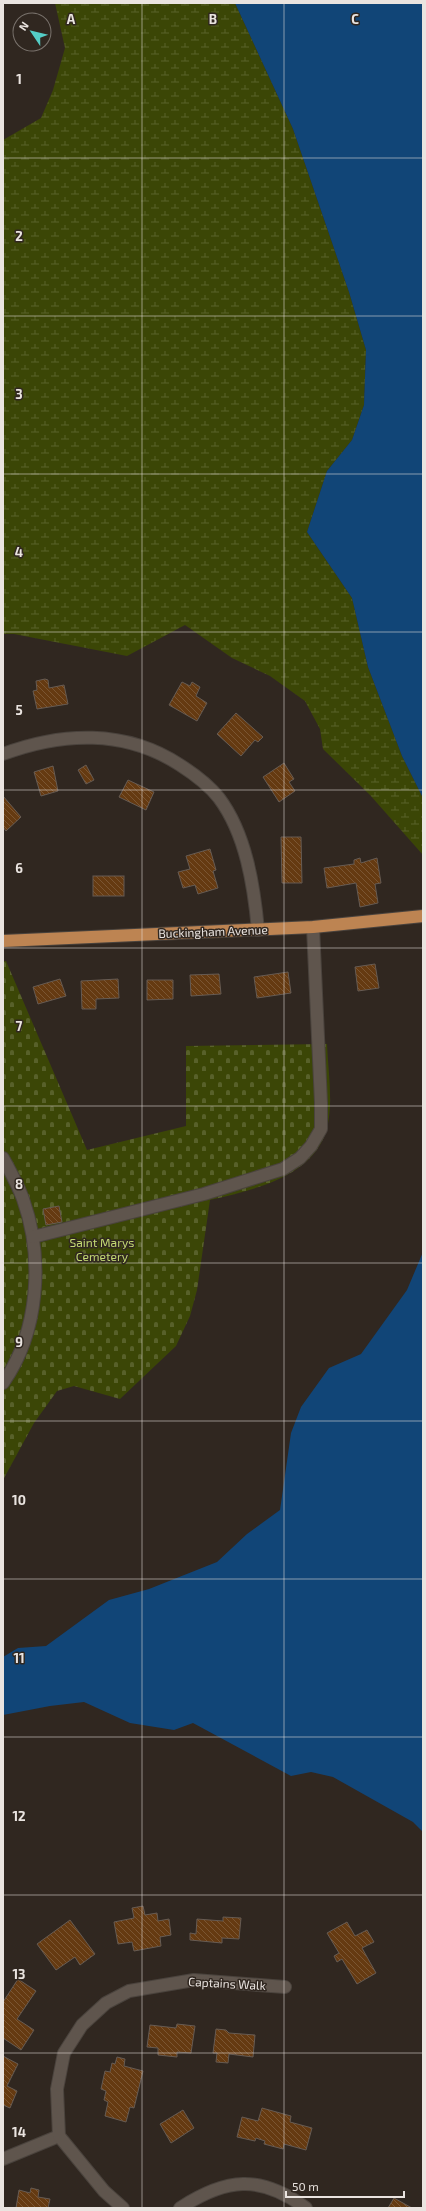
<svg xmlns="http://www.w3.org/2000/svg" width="426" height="2211" viewBox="0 0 426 2211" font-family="'Exo 2',sans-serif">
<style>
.wetland{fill:url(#wetland-marsh)}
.cemetery{fill:url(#cemetery-stones)}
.water{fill:#114577}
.building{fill:url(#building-back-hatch);stroke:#665b53}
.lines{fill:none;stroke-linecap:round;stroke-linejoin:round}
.minor-casing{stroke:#4a433d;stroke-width:14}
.major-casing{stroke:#4a433d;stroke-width:14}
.minor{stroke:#5f554d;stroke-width:12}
.major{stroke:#bd8452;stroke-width:12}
.grid{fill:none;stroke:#eae4e0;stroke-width:1;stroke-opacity:0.55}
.labels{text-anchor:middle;stroke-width:3;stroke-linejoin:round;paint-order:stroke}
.street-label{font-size:12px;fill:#eae4e0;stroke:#302720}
.park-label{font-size:12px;fill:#c3d973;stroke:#302720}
.grid-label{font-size:13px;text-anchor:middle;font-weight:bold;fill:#eae4e0;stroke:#302720;stroke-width:3;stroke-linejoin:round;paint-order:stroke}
</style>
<defs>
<pattern id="wetland-marsh" width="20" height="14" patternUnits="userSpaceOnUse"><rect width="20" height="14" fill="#3b4606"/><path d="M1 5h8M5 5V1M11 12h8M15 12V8" fill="none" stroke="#58612a"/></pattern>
<pattern id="cemetery-stones" width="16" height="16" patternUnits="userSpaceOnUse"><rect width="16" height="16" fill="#3b4606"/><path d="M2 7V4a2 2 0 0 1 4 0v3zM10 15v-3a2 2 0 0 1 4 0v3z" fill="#58612a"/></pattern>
<pattern id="building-back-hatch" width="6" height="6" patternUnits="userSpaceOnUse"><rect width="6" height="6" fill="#653a11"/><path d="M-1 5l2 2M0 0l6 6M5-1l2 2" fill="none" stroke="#7b5633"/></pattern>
</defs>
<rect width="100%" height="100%" fill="#302720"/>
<path class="wetland" d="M55,3H235L293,129L349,292L366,350L364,405L352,440L327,471L307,532L352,598L368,667L402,756L423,798V855L370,795L323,749L320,729L305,701L270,676L232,658L185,625L127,656L14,634H3V140L41,118L53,90L65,48Z"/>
<path class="cemetery" d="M3,961H6L87,1150L186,1126V1046L327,1044C328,1068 332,1094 329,1117C323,1175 257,1189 210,1200L197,1290L190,1316L176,1346L120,1399L74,1386L57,1391L34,1423L3,1480Z"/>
<g class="water">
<path d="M235,3H423V798L402,756L368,667L352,598L307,532L327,471L352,440L364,405L366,350L349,292L293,129Z"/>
<path d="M423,1252V1832L413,1822L333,1777L311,1772L291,1776L193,1723L174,1730L130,1723L84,1702L50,1706L3,1715V1657L18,1648L46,1646L109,1600L149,1589L217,1562L247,1534L280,1510L291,1433L301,1407L329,1368L361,1354L407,1290Z"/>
</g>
<g class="building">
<path d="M45,679L48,680L49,688L64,685L68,704L37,709L33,691L37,690L36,681Z"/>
<path d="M182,682L190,686L192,682L200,687L196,696L207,703L197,721L169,705Z"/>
<path d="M236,713L263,737L258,742L255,740L241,756L217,734Z"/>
<path d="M284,763L294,779L289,782L295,791L279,802L263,777Z"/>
<path d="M86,765L94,780L86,784L78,770Z"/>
<path d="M53,766L58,791L41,796L34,772Z"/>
<path d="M128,780L154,792L146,810L119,797Z"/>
<path d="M3,796L21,817L6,831L3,827Z"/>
<path d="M281,837H301L302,883H282Z"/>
<path d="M210,849L216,870L213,871L218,888L198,894L195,885L183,888L178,872L190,869L186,856Z"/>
<path d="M360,858L361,863L377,858L381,883L375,884L378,903L360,907L356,883L327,888L324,868L354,864V860Z"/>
<rect x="93" y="876" width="31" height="20"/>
<path d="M375,964L379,988L358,991L355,967Z"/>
<path d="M288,972L291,993L257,998L254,977Z"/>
<path d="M219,974L221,994L191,996L190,975Z"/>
<path d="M60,979L66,996L38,1004L33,987Z"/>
<path d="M118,979L119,998L96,999V1009H82L81,981Z"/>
<path d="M147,980H173V999L147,1000Z"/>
<path d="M59,1206L62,1222L46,1225L43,1209Z"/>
<path d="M143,1906L145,1915L157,1913L158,1921L169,1919L171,1935L160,1937L161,1946L134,1951L132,1942L118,1944L114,1922L134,1918L132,1908Z"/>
<path d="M223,1917L241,1918L239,1939L222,1938V1943L190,1940V1933L196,1934L197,1919L223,1921Z"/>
<path d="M70,1920L95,1954L80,1965L75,1957L56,1970L37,1944Z"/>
<path d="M347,1922L355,1936L367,1930L374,1942L362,1948L376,1973L357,1984L342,1959L337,1962L334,1956L339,1953L327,1933Z"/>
<path d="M18,1979L36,1991L17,2019L34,2030L21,2050L3,2038V2002Z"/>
<path d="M177,2024L195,2026L191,2053L177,2052V2057L158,2055V2048L147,2047L150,2025L176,2028Z"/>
<path d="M216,2029L226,2030L229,2033L255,2035L253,2057L229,2054L228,2063L216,2062L217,2053H213Z"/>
<path d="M3,2056L18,2064L7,2086L17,2091L10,2108L3,2105Z"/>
<path d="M117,2057L125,2059L124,2066L143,2071L134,2108L130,2107L126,2122L105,2116L108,2102L104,2100L106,2091L101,2089L105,2071L110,2072L112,2063L115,2064Z"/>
<path d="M262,2108L291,2116L290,2122L312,2128L306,2150L284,2144L283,2149L264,2144L265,2141L256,2138L255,2141L237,2137L242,2117L258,2121Z"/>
<path d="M183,2110L194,2128L171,2143L160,2124Z"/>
<path d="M31,2188L39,2190L38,2197L50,2199L48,2208H16L19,2190L30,2193Z"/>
<path d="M394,2198L412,2208H388Z"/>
</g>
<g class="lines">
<defs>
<g id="minor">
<path d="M3,754C62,732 125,729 180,765C194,774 208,784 219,798C246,834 254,886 258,930"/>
<path d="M3,1158C10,1171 18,1185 23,1199C44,1258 39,1332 3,1383"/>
<path d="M33,1237L204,1194L283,1169L300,1158L311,1146L321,1129V1103L313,927"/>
<path d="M3,2159L59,2136"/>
<path d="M123,2208L104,2191L59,2136L57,2089L64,2053L82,2025L106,2003L129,1991L194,1980L285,1987"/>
<path d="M180,2208C226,2178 260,2174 306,2208"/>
</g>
<path id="major" d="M3,941L313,927L423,916"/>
</defs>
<use href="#minor" class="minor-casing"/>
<use href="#major" class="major-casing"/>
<use href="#minor" class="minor"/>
<use href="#major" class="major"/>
</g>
<path class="grid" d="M142,3V2208M284,3V2208M3,158H423M3,316H423M3,474H423M3,632H423M3,790H423M3,948H423M3,1106H423M3,1263H423M3,1421H423M3,1579H423M3,1737H423M3,1895H423M3,2053H423"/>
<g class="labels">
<g class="street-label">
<text transform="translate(213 932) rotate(-2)" y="4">Buckingham Avenue</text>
<text transform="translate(227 1984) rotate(3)" y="4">Captains Walk</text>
</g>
<g class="park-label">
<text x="102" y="1247">Saint Marys<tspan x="102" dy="14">Cemetery</tspan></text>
</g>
</g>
<g class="grid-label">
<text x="71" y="24">A</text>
<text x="213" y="24">B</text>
<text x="355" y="24">C</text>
<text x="19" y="84">1</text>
<text x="19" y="241">2</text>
<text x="19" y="399">3</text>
<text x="19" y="557">4</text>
<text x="19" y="715">5</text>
<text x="19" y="873">6</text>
<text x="19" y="1031">7</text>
<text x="19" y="1189">8</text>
<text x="19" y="1347">9</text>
<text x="19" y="1505">10</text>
<text x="19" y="1663">11</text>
<text x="19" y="1821">12</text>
<text x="19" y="1979">13</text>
<text x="19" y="2137">14</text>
</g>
<rect width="426" height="2211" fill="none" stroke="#eae4e0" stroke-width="8"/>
<g transform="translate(32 32) rotate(305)"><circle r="19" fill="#302720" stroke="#7a736d"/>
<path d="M0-3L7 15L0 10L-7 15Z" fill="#54cdc6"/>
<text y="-6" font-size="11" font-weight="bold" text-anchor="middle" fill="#eae4e0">N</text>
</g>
<path d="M286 2191v6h118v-6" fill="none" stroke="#eae4e0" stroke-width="2"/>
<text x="292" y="2191" font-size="12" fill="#eae4e0" stroke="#302720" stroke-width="3" paint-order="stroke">50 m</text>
</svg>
